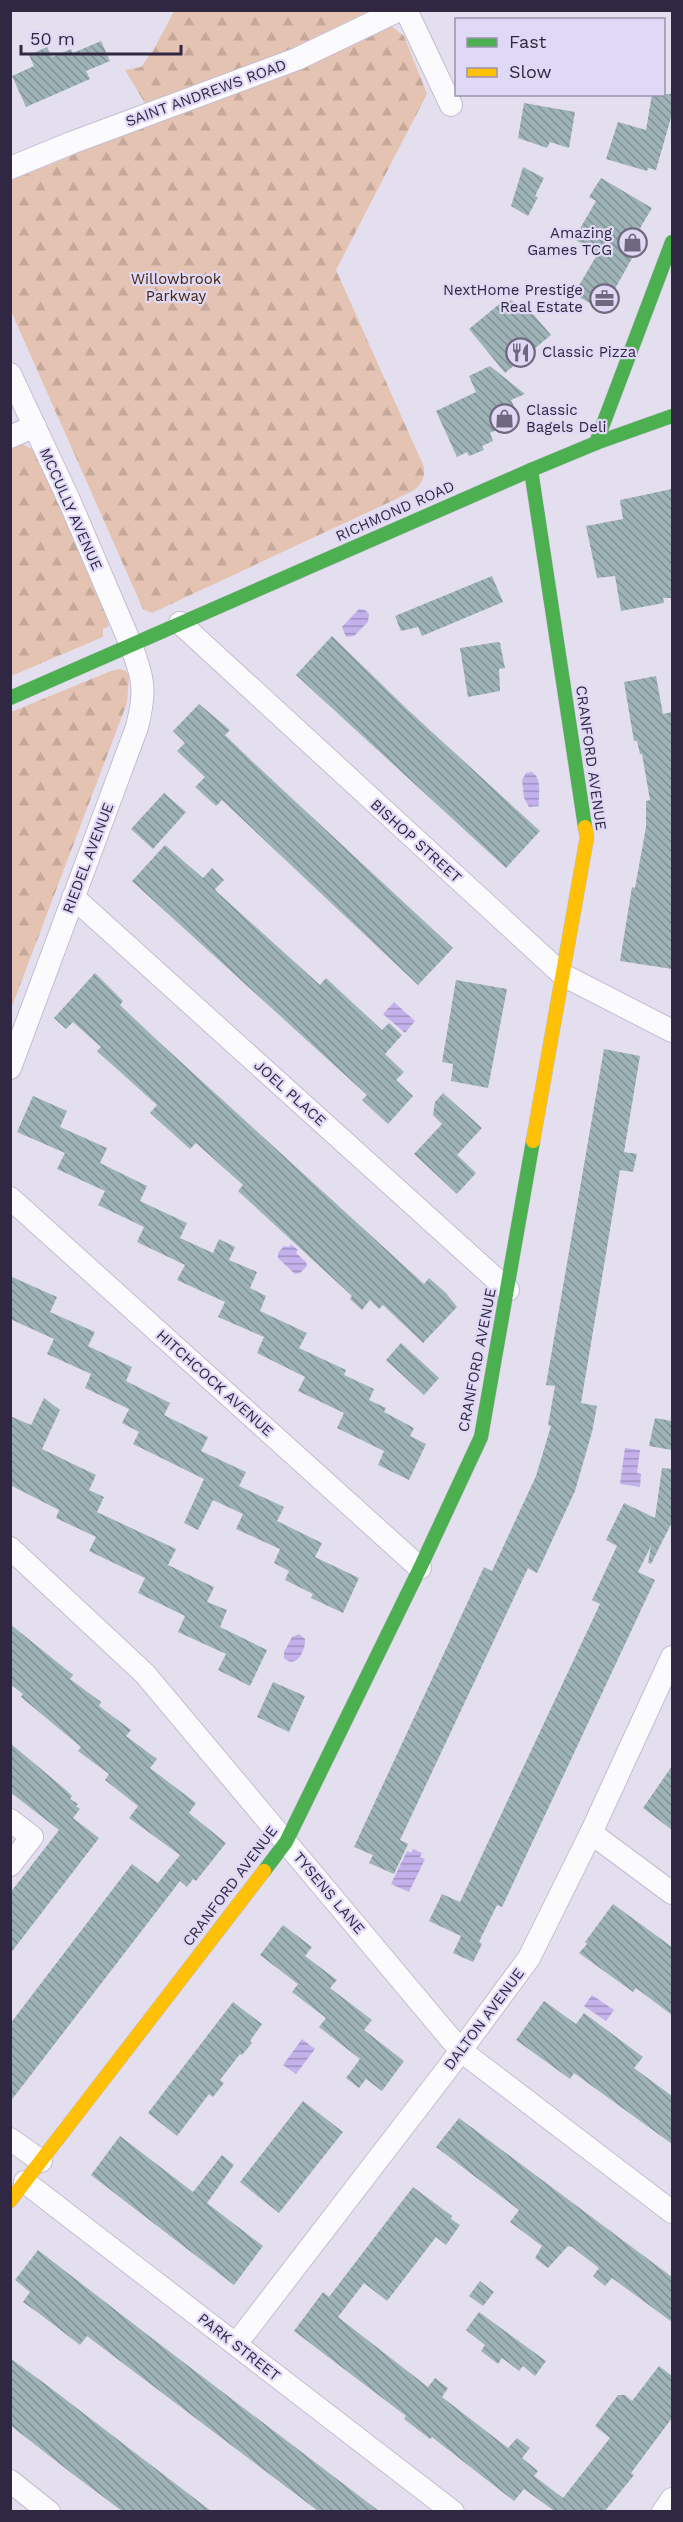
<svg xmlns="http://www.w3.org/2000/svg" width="683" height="2522" viewBox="0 0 683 2522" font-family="'Work Sans',sans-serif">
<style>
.forest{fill:url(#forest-firs)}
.water{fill:url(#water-rules)}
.building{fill:url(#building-back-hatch)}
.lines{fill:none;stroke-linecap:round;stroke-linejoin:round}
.street-casing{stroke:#c4bdd2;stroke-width:24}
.fast-casing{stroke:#c4bdd2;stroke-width:15}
.slow-casing{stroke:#c4bdd2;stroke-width:15}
.street{stroke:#fbfafd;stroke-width:22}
.fast{stroke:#4caf50;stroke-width:14}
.slow{stroke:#ffc107;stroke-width:14}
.labels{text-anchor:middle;stroke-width:4.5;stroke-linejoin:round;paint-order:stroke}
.street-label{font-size:15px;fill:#302843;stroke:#e0d9f5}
.poi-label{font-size:15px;fill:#302843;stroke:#e0d9f5;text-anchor:end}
.park-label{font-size:15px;fill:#42250d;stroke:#e0d9f5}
</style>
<defs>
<pattern id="forest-firs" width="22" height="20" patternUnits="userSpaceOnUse" patternTransform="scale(1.5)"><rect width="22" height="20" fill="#e5c3b2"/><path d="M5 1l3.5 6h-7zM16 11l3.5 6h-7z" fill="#c5a89a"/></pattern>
<pattern id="water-rules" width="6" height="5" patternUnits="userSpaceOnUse" patternTransform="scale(1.5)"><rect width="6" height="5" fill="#c4b1ec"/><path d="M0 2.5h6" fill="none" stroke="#a090c1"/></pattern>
<pattern id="building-back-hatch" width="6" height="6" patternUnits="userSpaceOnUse" patternTransform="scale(1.5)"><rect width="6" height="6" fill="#9eb3b6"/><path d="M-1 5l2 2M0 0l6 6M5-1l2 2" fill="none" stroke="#819296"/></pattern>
</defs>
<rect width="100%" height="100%" fill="#e4dfef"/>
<g class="forest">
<path d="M174,11H369L284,52L203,84L145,103L125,70L141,67L154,49Z"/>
<path d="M390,25L404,36L427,94L336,270L424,467C425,480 420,487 409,493L152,613L143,609L11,311L10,181Z"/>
<path d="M19,443L34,450L99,593L109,626L103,629V637L11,676L10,444Z"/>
<path d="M120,669L126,671L129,676L127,703L11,1009V712L111,671Z"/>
</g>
<g class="water">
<path d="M359,609L365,610L369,614L368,622L354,636L346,637L342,627Z"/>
<path d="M532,772C543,779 538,795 539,806L529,807L524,798L522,780L526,773Z"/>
<path d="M394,1002L415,1021L405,1033L383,1014Z"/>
<path d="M291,1244L298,1250L296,1253L306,1262L307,1266L300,1273L295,1274L278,1258V1253L284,1246L289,1247Z"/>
<path d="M625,1448L640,1450L637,1473L641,1474L640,1487L620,1484Z"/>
<path d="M299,1634L305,1639C306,1650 296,1670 284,1658V1652L292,1637Z"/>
<path d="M413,1849L422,1853L420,1857L425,1859L409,1892L391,1884L407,1851L411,1853Z"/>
<path d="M592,1995L614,2010L606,2021L584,2006Z"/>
<path d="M302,2039L315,2049L296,2074L283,2065Z"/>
</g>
<g class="building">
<path d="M101,41L110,61L86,71L90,79L26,107L12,76L34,66L29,55L47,47L52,57L71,49L73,53Z"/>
<path d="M652,94H672V114L656,170L648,168L647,171L606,159L618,122L646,130Z"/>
<path d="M524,103L575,112L569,148L550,142L547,148L518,138Z"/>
<path d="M523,167L544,178L535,196L538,197L528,216L511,206Z"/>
<path d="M601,178L652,208L636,235L643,239L613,292L617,295L607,313L574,294L598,253L574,239L596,201L589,197Z"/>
<path d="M511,300L534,315L551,335L505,373L469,329L503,301L505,305Z"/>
<path d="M490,366L525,394L511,400L520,419L490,433L493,441L482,446L484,450L469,456L467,452L457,457L436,411L476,392L469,376Z"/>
<path d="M672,489V598H663L664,603L621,611L615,576L597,578L586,526L623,519L620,500Z"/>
<path d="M492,576L503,602L422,636L418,627L401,631L395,616Z"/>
<path d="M332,636L408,710L540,831L506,868L296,675Z"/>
<path d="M498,642L500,643L505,668L499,669L500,691L468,697L460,648Z"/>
<path d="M656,676L663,714L672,712V969L620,961L632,887L635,888L646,827V801L650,800L642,754H640L637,741H634L624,682Z"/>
<path d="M199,704L230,730L225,735L255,764L453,948L418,985L222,800L216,806L195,787L205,777L177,751L185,743L173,731Z"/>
<path d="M164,793L186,812L153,849L131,829Z"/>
<path d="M165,845L203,878L212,868L224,880L215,889L216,891L320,985L326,978L382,1030L389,1023L402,1035L385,1054L404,1072L396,1080L413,1096L388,1124L362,1100L367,1095L132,881Z"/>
<path d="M95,973L123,1001L120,1005L159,1042L424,1284L429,1278L446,1293L457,1307L423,1343L383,1305L379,1309L370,1300L362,1310L350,1299L352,1296L238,1191L243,1185L196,1143L190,1149L150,1113L157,1105L97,1051L101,1047L73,1022L66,1029L54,1018Z"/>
<path d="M456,980L507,989L488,1088L451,1081L453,1064L442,1062Z"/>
<path d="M604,1049L640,1056L624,1152L637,1154L633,1172L620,1170L581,1403L597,1406L592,1432L575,1491L537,1573L528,1568L400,1840L408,1844L394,1874L369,1863L373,1855L354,1847L484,1567L492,1571L536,1476L551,1426L548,1425L555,1386L546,1385Z"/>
<path d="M443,1093L482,1128L457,1155L476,1173L457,1194L414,1154L442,1124L433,1115L435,1102Z"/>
<path d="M33,1096L67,1111L60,1127L107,1148L100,1163L147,1186L140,1201L187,1223L180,1238L213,1253L219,1239L235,1247L229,1260L257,1272L250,1288L266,1296L260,1311L307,1333L299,1348L346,1370L344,1375L374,1389L369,1400L386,1408L384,1412L414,1428L410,1436L426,1444L409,1480L378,1465L384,1451L337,1428L344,1413L298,1391L305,1377L257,1353L264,1337L218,1317L225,1302L177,1280L185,1265L137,1242L144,1227L98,1205L105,1191L57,1169L65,1153L17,1132Z"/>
<path d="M10,1276L57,1297L50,1312L95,1332L88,1346L132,1367L126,1381L170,1403L164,1415L208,1437L201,1451L246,1472L239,1486L284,1507L277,1521L322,1543L315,1557L359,1578L343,1613L311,1598L313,1594L285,1580L289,1571L274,1563L280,1549L236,1529L243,1514L213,1500L198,1530L184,1523L204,1479L133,1444L139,1432L122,1423L129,1409L85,1388L91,1374L47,1354L54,1339L10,1319Z"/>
<path d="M401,1343L439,1378L424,1395L386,1360Z"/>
<path d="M44,1398L60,1410L42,1449L96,1475L89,1490L104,1497L97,1512L176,1549L168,1565L214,1587L207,1602L227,1610L220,1627L267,1650L250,1686L218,1670L226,1654L178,1632L185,1616L138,1593L145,1578L89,1551L96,1537L56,1518L59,1510L10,1485V1416L31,1425Z"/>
<path d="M655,1418L672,1421V1450L649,1446Z"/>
<path d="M662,1468L672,1469V1522L651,1564L648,1563L651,1546L638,1572L655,1580L502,1907L497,1905L479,1942L482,1944L473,1962L453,1953L461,1936L429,1921L442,1894L460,1902L600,1604L592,1600L617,1546L606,1540L624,1503L655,1518Z"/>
<path d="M10,1624L73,1675L70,1679L101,1702L99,1706L131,1730L126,1736L157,1759L150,1768L196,1803L189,1813L226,1843L196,1881L193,1879L187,1887L180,1881L10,2102V2024L132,1864L158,1883L180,1855L129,1818L138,1806L105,1780L109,1774L78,1751L81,1747L21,1697L23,1694L10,1684Z"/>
<path d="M273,1682L305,1696L289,1732L257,1717Z"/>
<path d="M10,1743L66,1790L72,1796L70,1799L78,1804L76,1806L80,1809L73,1818L99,1838L10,1954V1893L59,1830L10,1792Z"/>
<path d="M672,1766V1830L643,1808Z"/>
<path d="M613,1904L672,1947V2015L636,1988L633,1992L579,1953L587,1944L585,1942Z"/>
<path d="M283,1925L312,1947L305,1956L337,1980L330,1988L372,2020L364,2030L404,2061L382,2091L366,2079L359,2088L346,2078L360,2059L319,2027L326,2018L292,1992L298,1984L260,1955Z"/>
<path d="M544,2001L576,2024L584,2013L643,2057L634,2068L672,2096V2144L574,2073L570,2079L516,2040Z"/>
<path d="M233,2002L262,2024L250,2041L252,2043L242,2055L240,2054L220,2080L224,2083L213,2097L209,2094L177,2136L148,2113Z"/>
<path d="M303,2101L343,2132L279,2213L240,2182Z"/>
<path d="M459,2118L672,2277V2322L612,2278L605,2286L593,2276L599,2268L572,2247L568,2246L548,2268L535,2258L542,2246L510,2222L519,2210L436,2147Z"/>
<path d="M120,2136L193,2192L222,2155L234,2165L207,2203L263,2246L234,2285L91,2175Z"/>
<path d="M413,2187L452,2216L451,2219L460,2225L446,2245L436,2237L387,2301L364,2283L338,2317L428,2387L435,2378L448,2388L442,2397L508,2448L517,2438L530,2448L522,2458L538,2471L534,2476L563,2498L610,2438L595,2426L618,2395H625L632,2401L659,2366L672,2376V2418L631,2473L634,2475L605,2511H552L553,2510L524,2489L514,2501L432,2437L430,2439L404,2419L406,2416L294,2331L323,2292L329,2297Z"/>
<path d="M38,2250L153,2339L379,2511H318L87,2336L80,2345L41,2315L23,2302L30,2292L15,2280Z"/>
<path d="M480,2281L494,2292L483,2306L469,2296Z"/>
<path d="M479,2312L546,2361L535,2376L523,2366L519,2371L502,2358L498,2364L481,2351L485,2345L466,2330Z"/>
<path d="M10,2358L48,2386L211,2511H122L70,2472L10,2425Z"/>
</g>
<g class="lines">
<defs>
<g id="street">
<path d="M406,10L451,105"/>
<path d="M10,168L71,143L297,59L399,10"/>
<path d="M10,374L69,500L131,645C144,680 146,691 137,727L10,1068"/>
<path d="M10,437L35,426"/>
<path d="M180,623L563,975L672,1031"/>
<path d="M73,897L508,1290"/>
<path d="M10,1198L420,1568"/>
<path d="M10,1548L145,1674L460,2050L672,2212"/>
<path d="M10,1820L32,1837L10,1865"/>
<path d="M591,1833L672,1893"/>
<path d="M10,2139L41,2161"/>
<path d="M25,2182L453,2512"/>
<path d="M236,2344L445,2072L529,1958L591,1833L672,1657"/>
<path d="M10,2481L49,2512"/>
<path d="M663,2512L672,2499"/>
</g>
<g id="fast">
<path d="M596,443L672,242"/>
<path d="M531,470L585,827"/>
<path d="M10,698L531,470L596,443L672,416"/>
<path d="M264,1871L286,1842L420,1568L481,1437L533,1141"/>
</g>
<g id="slow">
<path d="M533,1141L587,837L585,827"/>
<path d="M10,2201L264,1871"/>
</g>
</defs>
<use href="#street" class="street-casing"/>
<use href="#fast" class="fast-casing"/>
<use href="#slow" class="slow-casing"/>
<use href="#street" class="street"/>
<use href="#fast" class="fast"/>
<use href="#slow" class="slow"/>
</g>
<defs>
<symbol id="shop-ring" viewBox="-11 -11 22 22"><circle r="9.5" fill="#e0d9f5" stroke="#6f687f" stroke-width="1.5"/><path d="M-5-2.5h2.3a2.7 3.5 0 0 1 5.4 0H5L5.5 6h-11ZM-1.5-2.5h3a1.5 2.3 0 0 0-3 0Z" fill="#6f687f"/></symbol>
<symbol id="office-ring" viewBox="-11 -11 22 22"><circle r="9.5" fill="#e0d9f5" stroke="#6f687f" stroke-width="1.5"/><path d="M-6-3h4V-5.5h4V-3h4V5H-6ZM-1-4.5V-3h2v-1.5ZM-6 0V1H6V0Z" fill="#6f687f"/></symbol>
<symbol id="restaurant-ring" viewBox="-11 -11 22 22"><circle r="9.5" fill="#e0d9f5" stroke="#6f687f" stroke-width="1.5"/><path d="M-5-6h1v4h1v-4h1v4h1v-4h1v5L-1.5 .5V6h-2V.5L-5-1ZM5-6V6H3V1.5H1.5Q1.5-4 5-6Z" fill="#6f687f"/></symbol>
</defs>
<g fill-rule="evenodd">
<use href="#shop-ring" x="616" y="226" width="33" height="33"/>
<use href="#office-ring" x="588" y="282" width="33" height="33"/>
<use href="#restaurant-ring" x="504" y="336" width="33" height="33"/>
<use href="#shop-ring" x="488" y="402" width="33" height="33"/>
</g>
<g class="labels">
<g class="street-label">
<text transform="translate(206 93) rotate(-20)" y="5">SAINT ANDREWS ROAD</text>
<text transform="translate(71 509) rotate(66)" y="5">MCCULLY AVENUE</text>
<text transform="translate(395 511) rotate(-24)" y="5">RICHMOND ROAD</text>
<text transform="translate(591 758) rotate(82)" y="5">CRANFORD AVENUE</text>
<text transform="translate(416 841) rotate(42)" y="5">BISHOP STREET</text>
<text transform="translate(88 858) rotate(-69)" y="5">RIEDEL AVENUE</text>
<text transform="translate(290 1093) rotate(42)" y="5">JOEL PLACE</text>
<text transform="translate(477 1360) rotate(-79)" y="5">CRANFORD AVENUE</text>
<text transform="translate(215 1383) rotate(42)" y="5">HITCHCOCK AVENUE</text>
<text transform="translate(230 1886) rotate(-53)" y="5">CRANFORD AVENUE</text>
<text transform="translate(329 1893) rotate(50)" y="5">TYSENS LANE</text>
<text transform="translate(484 2019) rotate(-53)" y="5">DALTON AVENUE</text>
<text transform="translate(239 2347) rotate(38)" y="5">PARK STREET</text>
</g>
<g class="poi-label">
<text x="612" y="238">Amazing<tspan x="612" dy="17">Games TCG</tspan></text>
<text x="583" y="295">NextHome Prestige<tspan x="583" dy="17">Real Estate</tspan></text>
<text x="542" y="357" text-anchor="start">Classic Pizza</text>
<text x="526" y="415" text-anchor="start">Classic<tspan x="526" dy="17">Bagels Deli</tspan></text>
</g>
<g class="park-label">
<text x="176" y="284">Willowbrook<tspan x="176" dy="17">Parkway</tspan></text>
</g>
</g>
<rect width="683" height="2522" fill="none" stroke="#302843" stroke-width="24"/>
<rect x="455" y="18" width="210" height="78" fill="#e0d9f5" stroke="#9a92ae" stroke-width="1.5"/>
<rect x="467" y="38" width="30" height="9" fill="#4caf50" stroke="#9a92ae" stroke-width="1.5"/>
<text x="509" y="48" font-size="18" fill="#302843">Fast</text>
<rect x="467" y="68" width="30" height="9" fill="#ffc107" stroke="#9a92ae" stroke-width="1.5"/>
<text x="509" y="78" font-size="18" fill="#302843">Slow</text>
<path d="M21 45v9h160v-9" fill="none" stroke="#302843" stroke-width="3"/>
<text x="30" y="45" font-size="18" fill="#302843" stroke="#e0d9f5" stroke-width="4.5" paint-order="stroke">50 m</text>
</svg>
